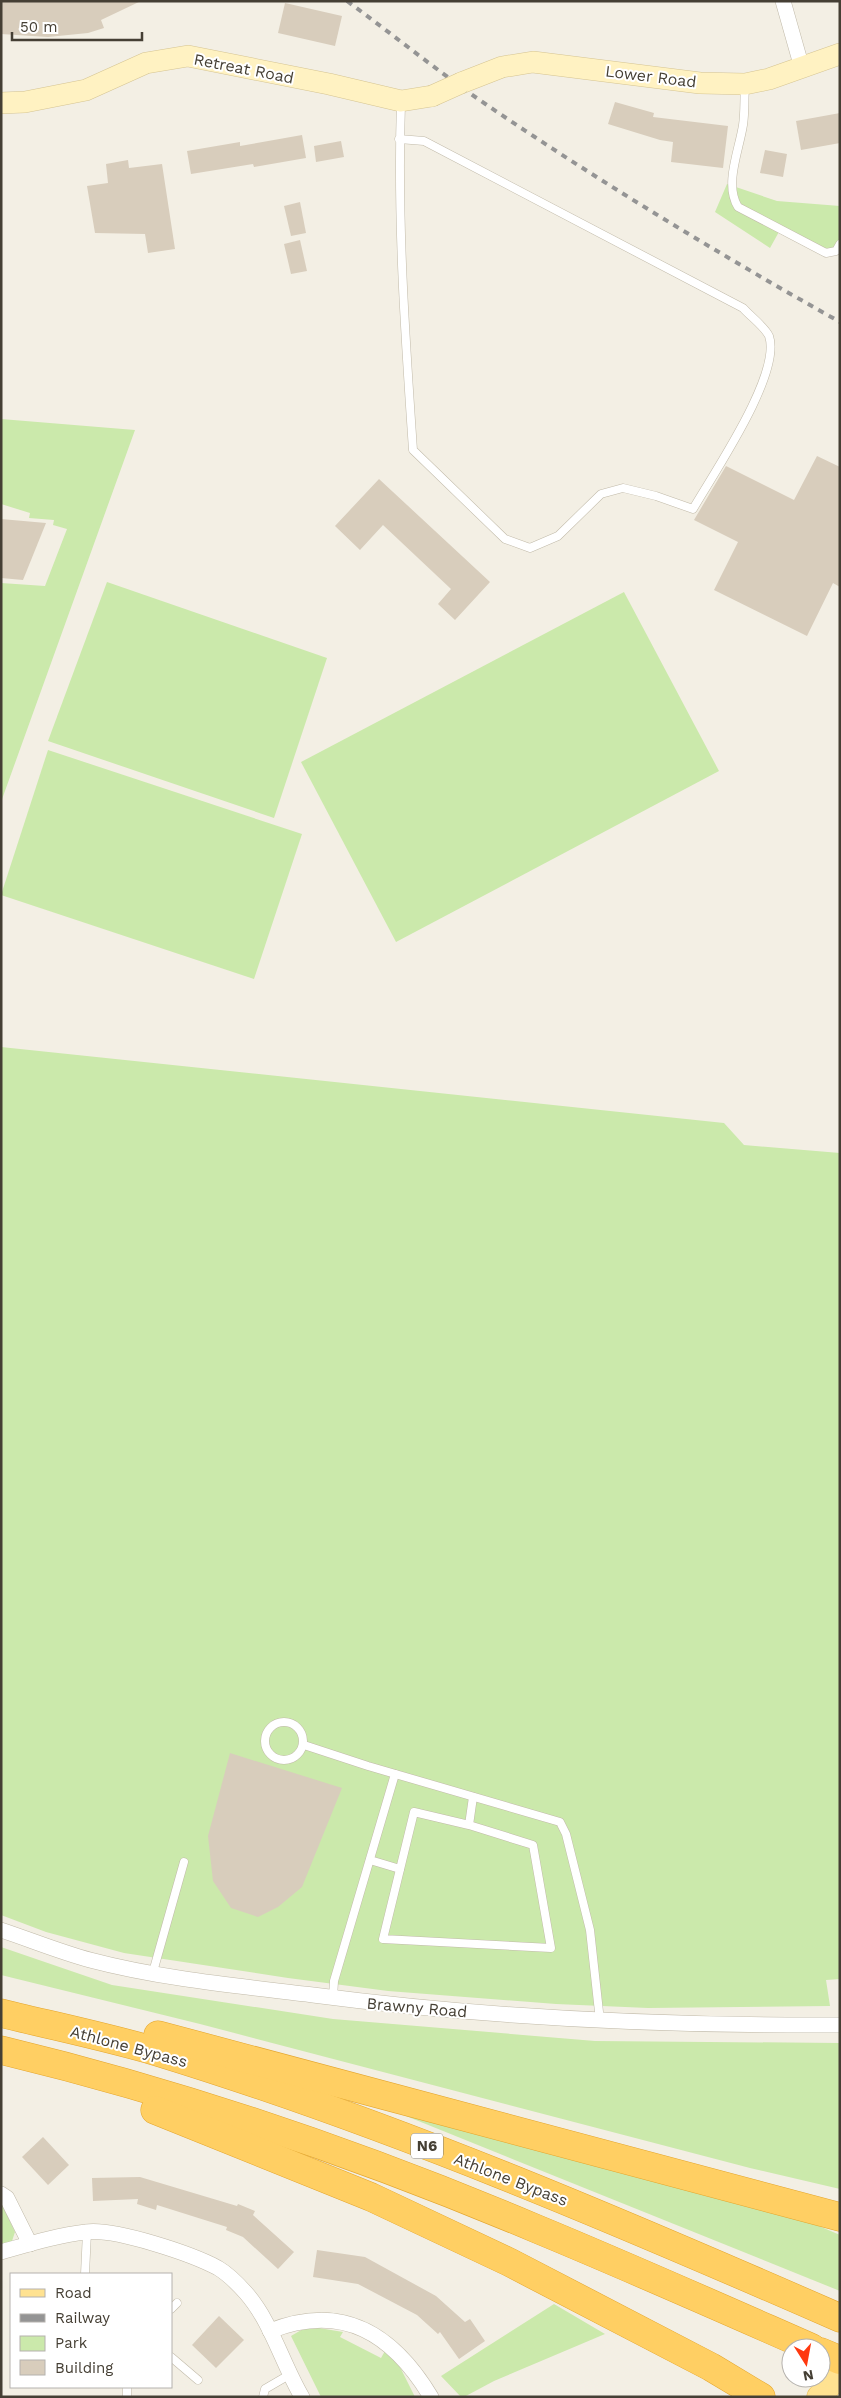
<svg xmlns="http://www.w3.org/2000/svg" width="841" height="2398" viewBox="0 0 841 2398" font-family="'Work Sans',sans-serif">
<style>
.green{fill:#cbe9ab}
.building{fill:#d8cdbc}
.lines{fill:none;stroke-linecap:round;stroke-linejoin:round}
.lane-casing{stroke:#c1baa9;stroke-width:9}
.street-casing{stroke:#c1baa9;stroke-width:16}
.secondary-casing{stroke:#d5c492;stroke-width:22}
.primary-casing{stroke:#e8c15d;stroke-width:25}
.highway-casing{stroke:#e3a52e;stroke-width:29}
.lane{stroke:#fff;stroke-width:8}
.street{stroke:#fff;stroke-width:15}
.secondary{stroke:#fff2c2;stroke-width:21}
.primary{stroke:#ffe291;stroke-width:24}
.highway{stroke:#ffcf63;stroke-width:28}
.rail{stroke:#949494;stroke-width:4;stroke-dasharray:6 6;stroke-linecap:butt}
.secondary-bridge-casing{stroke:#d5c492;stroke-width:22;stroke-linecap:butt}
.secondary-bridge{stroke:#fff2c2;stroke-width:21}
.labels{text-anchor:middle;stroke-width:4;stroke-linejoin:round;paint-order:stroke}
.shield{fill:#fff;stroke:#7d7971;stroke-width:1}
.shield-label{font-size:15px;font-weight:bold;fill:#453f34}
.street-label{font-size:16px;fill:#453f34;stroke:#fff}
</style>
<rect width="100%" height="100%" fill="#f3efe4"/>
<g class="green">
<path d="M727,184L777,201L840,206V244L826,253L780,230L770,248L715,212Z"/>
<path d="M1,419L135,430L1,802V583L45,586L67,529L53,525L54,520L29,518L30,513L1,504Z"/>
<path d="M107,582L327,658L274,818L48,741Z"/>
<path d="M624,592L719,771L396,942L301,762Z"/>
<path d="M48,750L302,834L254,979L1,895Z"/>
<path d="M1,1047L724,1123L744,1145L840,1153V1979L826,1980L830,2006L648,2008L556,2004L388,1991L288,1978L124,1953L46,1932L1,1915Z"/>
<path d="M1,1947L112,1985L333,2019L595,2041L840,2043V2189L750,2168L200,2024L1,1975Z"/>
<path d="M405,2114L812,2223L840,2235V2291L406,2116Z"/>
<path d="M1,2202L15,2232L12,2241L1,2245Z"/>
<path d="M554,2304L605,2334L494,2381L464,2397H461L441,2376Z"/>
<path d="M319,2328L343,2332L340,2337L381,2358L385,2351L398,2363L415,2397H321L291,2336L303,2329Z"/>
</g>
<g class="building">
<path d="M1,1H141L101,20L104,28L88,33L48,37L1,34Z"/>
<path d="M285,3L342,16L335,46L278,33Z"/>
<path d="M615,102L654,113L653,117L728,126L723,168L671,162L673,142L660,140L608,124Z"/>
<path d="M840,113V143L801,150L796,121Z"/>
<path d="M302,135L306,158L254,167L253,164L191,174L187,151L240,142V146Z"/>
<path d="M341,141L344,157L316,162L314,146Z"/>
<path d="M765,150L787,154L783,177L760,173Z"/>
<path d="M128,160L129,168L162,164L175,249L148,253L145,234L95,233L87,186L108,183L106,164Z"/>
<path d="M300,202L306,233L291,236L284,206Z"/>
<path d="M300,240L307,271L291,274L284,244Z"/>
<path d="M817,456L840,467V587L833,583L807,636L714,590L738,542L694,520L726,466L794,500Z"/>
<path d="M379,479L490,582L455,620L438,604L451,589L383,525L360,550L335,526Z"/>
<path d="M1,519L46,523L23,580L1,578Z"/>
<path d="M230,1753L342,1788L302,1887L278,1907L258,1917L231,1908L213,1881L208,1836Z"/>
<path d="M43,2137L69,2165L48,2185L22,2157Z"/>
<path d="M140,2177L237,2206L238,2204L255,2211L253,2215L294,2252L278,2269L243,2237L226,2230L227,2227L157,2205L156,2210L137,2204L138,2199L93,2201L92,2178Z"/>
<path d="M317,2250L365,2257L436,2296L465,2322L470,2319L485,2341L459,2359L440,2332L438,2334L417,2315L358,2284L313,2277Z"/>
<path d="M219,2316L244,2340L216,2368L192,2345Z"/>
</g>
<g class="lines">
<defs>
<g id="lane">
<path d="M745,86C744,99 745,112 743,125C739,151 724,184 738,207L826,253L836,251L840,244"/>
<path d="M399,139L424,141L743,308C750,316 765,327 769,336C782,374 713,474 693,509L656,496L623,488L601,494L558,536L530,548L505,539L413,450C405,334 397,219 401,103"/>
<circle cx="284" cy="1741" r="19"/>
<path d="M304,1745L368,1766L560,1822L566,1834L590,1930L600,2021"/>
<path d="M469,1825L414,1812L383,1939L551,1948L533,1845L469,1825L473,1797"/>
<path d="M370,1860L400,1869"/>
<path d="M153,1972L184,1862"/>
<path d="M333,1998L334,1981L395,1774"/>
<path d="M85,2274L87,2232"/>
<path d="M171,2309L177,2303"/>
<path d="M171,2357L198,2380"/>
<path d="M127,2397V2387"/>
<path d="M263,2397L265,2389L289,2375"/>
</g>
<g id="street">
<path d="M783,1L802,68"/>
<path d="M1,1930C31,1940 60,1952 90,1960C162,1979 239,1986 313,1995C488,2018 663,2026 840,2025"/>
<path d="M1,2194L7,2198L30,2244"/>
<path d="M1,2252C29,2244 58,2235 86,2232C115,2228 192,2254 218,2268C228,2274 238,2284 246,2293C272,2323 282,2363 302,2397"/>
<path d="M270,2331C343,2302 393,2334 431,2397"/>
</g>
<g id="secondary">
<path d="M461,83L502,67L533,62L700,83L745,84L769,79L840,54"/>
<path d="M1,103L25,102L86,90L146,63L188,56L329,84L401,101L432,96"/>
</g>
<path id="primary" d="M819,2397L840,2374"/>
<g id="highway">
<path d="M1,2013C53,2026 107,2037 158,2052C392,2124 616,2220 840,2318"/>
<path d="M158,2035L840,2217"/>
<path d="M1,2050C184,2094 364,2156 537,2229C629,2267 721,2308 812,2348"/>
<path d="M155,2110L371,2197L509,2262L711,2367L761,2397"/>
<path d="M821,2352L840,2360"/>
</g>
</defs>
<use href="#lane" class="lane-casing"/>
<use href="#street" class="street-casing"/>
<use href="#secondary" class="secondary-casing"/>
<use href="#primary" class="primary-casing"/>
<use href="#highway" class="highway-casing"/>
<use href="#lane" class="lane"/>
<use href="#street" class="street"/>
<use href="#secondary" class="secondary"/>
<use href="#primary" class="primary"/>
<use href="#highway" class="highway"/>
<path class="rail" d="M347,1C392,34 435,69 481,101C597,180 717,253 840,322"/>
<defs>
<path id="secondary-bridge" d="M432,96L461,83"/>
</defs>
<use href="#secondary-bridge" class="secondary-bridge-casing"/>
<use href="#secondary-bridge" class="secondary-bridge"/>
</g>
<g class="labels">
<rect class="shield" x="411" y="2133.5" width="32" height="25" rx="4"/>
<g class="shield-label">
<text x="427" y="2151">N6</text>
</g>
<g class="street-label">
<text transform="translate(244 68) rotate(11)" y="6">Retreat Road</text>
<text transform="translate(651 76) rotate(7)" y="6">Lower Road</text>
<text transform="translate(417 2007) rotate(5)" y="6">Brawny Road</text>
<text transform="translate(129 2046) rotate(15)" y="6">Athlone Bypass</text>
<text transform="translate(511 2179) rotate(21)" y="6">Athlone Bypass</text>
</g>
</g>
<rect width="841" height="2398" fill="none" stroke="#453f34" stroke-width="5"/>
<rect x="10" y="2273" width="162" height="115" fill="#ffffff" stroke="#b5b2ae"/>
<rect x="20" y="2289" width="25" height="8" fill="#ffe291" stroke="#b5b2ae"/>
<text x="55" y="2298" font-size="15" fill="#453f34">Road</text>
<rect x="20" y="2314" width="25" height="8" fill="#949494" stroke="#b5b2ae"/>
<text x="55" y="2323" font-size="15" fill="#453f34">Railway</text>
<rect x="20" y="2336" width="25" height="15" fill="#cbe9ab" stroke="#b5b2ae"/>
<text x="55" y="2348" font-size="15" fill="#453f34">Park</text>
<rect x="20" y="2360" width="25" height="15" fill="#d8cdbc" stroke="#b5b2ae"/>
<text x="55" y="2373" font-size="15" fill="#453f34">Building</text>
<g transform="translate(806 2363) rotate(169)"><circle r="24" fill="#ffffff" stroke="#b5b2ae"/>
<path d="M0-4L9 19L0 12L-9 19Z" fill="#ff390f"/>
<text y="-8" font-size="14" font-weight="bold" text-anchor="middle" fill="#453f34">N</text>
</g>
<path d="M12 32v8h130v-8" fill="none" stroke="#453f34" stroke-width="2.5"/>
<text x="20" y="32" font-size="15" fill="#453f34" stroke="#ffffff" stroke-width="4" paint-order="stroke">50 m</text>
</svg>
